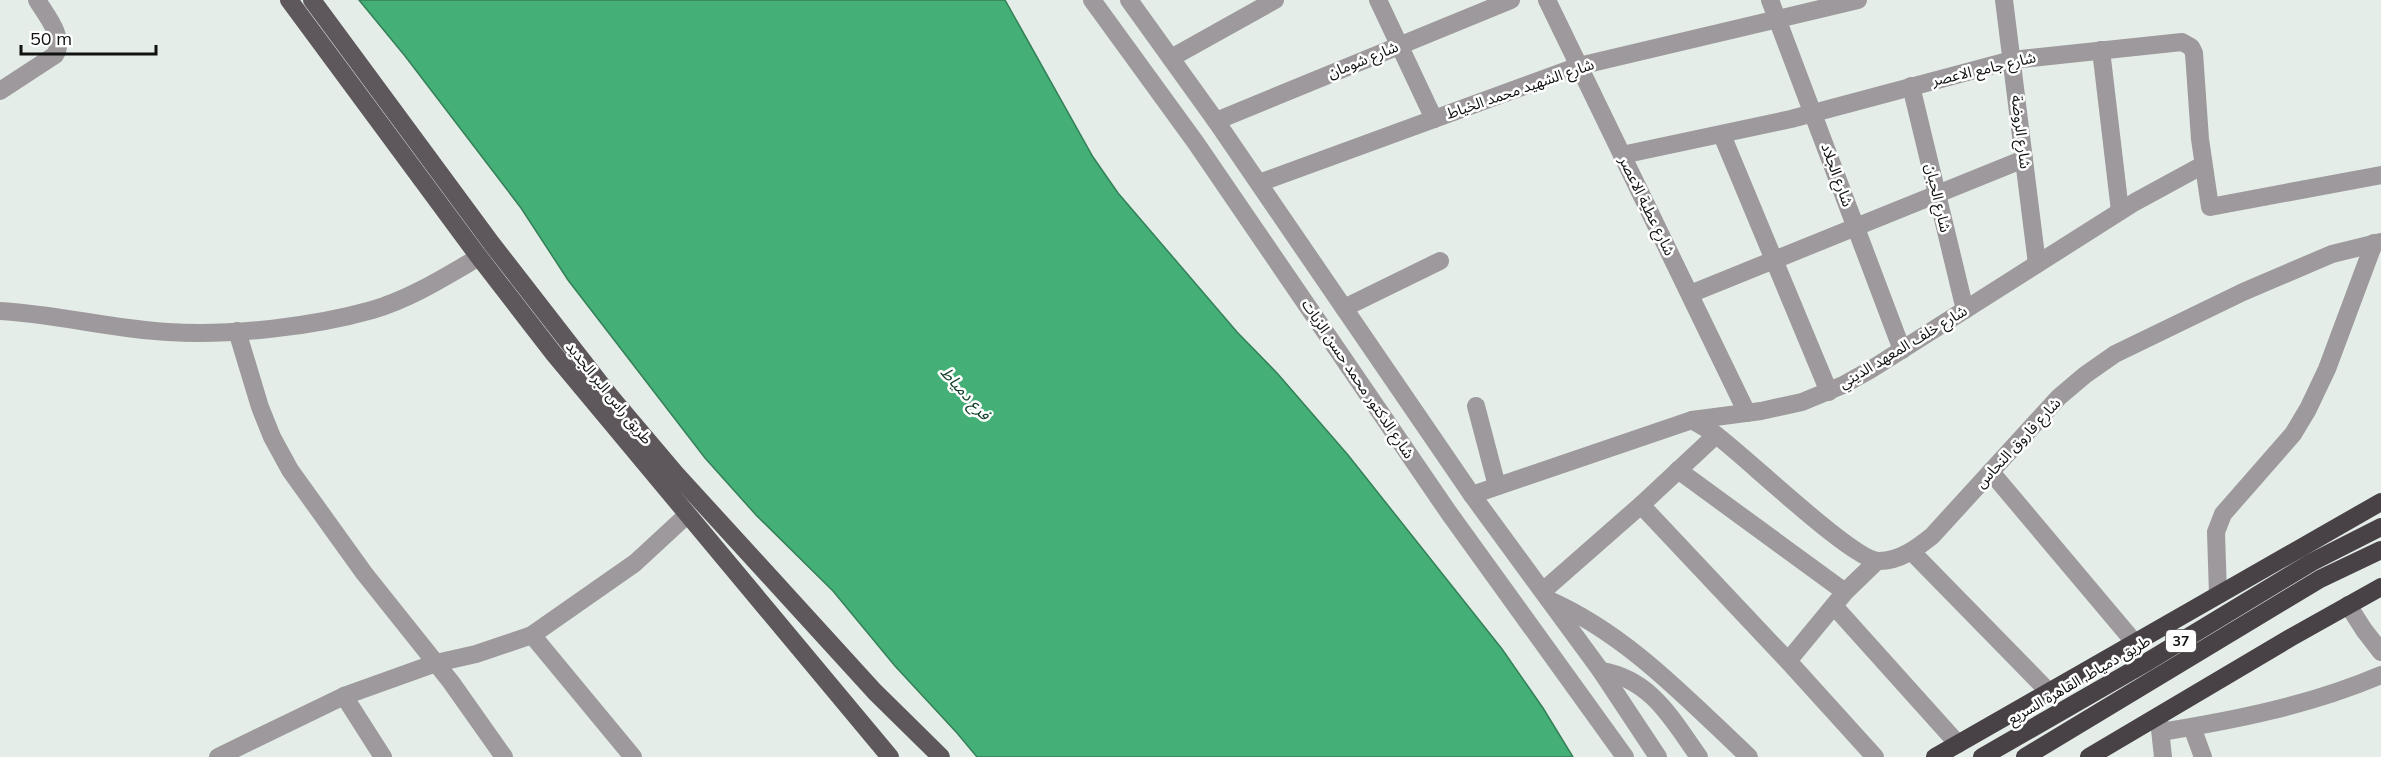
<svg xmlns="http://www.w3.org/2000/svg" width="2381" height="757" viewBox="0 0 2381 757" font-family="Mulish,'Noto Sans Arabic',sans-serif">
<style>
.water{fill:#44af76;stroke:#348058;stroke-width:1.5}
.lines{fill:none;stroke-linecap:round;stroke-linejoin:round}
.minor{stroke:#9d999c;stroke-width:18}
.major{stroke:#5e585c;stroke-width:18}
.highway{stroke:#484146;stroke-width:18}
.labels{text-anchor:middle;stroke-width:5;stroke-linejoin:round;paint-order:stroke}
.shield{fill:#fff;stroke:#585a58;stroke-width:1.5}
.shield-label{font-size:14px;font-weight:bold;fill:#101311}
.street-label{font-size:15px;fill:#101311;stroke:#fff}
.water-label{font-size:16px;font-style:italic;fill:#113d26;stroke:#fff}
</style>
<rect width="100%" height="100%" fill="#e4ede7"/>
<path class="water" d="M359,0H1005L1093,157L1118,193L1237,332L1277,373L1348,455L1502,649L1543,708L1573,757H977L957,733L895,666L833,591L756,515L705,458L568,280L521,208L405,56Z"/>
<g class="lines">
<g class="minor">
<path d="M1092,0L1196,143L1449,513L1625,757"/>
<path d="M1129,0L1216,121L1472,495L1601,671L1658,757"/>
<path d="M1378,0L1434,119"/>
<path d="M1547,0L1747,413"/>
<path d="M1770,0L1902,350"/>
<path d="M2004,0L2037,264"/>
<path d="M2101,50L2120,211"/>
<path d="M1171,58L1275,0"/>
<path d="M1911,86L1965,310"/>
<path d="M0,91L55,55C66,38 46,15 37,0"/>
<path d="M1216,121L1511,0"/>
<path d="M1722,135L1829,392"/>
<path d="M1622,155L1791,119L2012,60L2182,42L2191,47L2194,53L2200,139L2210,207L2381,175"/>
<path d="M1259,183L1579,66L1858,0"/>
<path d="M1690,294L2024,159"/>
<path d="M1344,308L1440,261"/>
<path d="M0,311C56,314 112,329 168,332C230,336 312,327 372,310C410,299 445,277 479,257"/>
<path d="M237,331L260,407L272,437L290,470L364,573L451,682L504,757"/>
<path d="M1476,406L1497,486"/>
<path d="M1692,420C1700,425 1708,429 1716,435C1744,455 1853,561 1879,561C1900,561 1917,548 1932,536L2059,397L2085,375L2115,354L2243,292L2332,254L2381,242"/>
<path d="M1678,470L1845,592"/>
<path d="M1991,472L2135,643"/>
<path d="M1472,495L1692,420L1761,411L1802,402L1843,385L1870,370L2135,202L2203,165"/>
<path d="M1641,505L1788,661L1875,757"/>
<path d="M1912,552L2049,692"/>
<path d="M1543,591L1641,505L1716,435"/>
<path d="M2218,595L2216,532L2223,514L2293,434L2308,409L2327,369L2374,243"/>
<path d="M1549,600C1628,635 1687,699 1749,757"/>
<path d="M2348,605L2364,630L2381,652"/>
<path d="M1834,606L1958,744"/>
<path d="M532,635L633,757"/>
<path d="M1788,661L1845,592L1877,561"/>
<path d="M1601,671C1651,679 1672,719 1699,757"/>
<path d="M344,696L383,757"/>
<path d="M2159,720L2163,757"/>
<path d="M2192,727L2203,757"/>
<path d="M2161,732C2235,720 2311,705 2381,675"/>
<path d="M218,757L344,696L436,663L476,654L532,635L635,563L687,515"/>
</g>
<g class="major">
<path d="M289,0L479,257L554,354L890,757"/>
<path d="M312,0L492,244L610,396L676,474L875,692L941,757"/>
</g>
<g class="highway">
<path d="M1935,757L2381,502"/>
<path d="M1982,757L2142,665L2312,562L2381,527"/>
<path d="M2025,757L2320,579L2381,550"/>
<path d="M2089,757L2290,638L2381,587"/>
</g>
</g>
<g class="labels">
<rect class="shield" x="2166" y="630" width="30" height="22" rx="4.5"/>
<g class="shield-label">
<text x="2181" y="646">37</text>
</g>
<g class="street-label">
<text transform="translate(1363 60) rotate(-22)" y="5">شارع شومان</text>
<text transform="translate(1984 69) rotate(-13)" y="5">شارع جامع الاعصر</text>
<text transform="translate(1520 89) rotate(-19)" y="5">شارع الشهيد محمد الخياط</text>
<text transform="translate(2021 132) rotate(83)" y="5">شارع الروضة</text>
<text transform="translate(1837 175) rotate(70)" y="5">شارع الجلاد</text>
<text transform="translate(1938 198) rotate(77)" y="5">شارع الحبان</text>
<text transform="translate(1647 206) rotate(64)" y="5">شارع عطية الاعصر</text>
<text transform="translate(1903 347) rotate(-31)" y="5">شارع خلف المعهد الديني</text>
<text transform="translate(1358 379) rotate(56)" y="5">شارع الدكتور محمد حسن الزيات</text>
<text transform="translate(609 393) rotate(51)" y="5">طريق راس البر الجديد</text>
<text transform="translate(2018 443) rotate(-47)" y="5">شارع فاروق النحاس</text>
<text transform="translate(2079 680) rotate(-30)" y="5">طريق دمياط, القاهرة السريع</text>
</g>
<g class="water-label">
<text transform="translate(966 393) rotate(48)" y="6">فرع دمياط</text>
</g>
</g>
<path d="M21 45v9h135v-9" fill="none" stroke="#101311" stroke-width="3"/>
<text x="30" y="45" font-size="18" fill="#101311" stroke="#ffffff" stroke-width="4.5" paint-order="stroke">50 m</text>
</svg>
